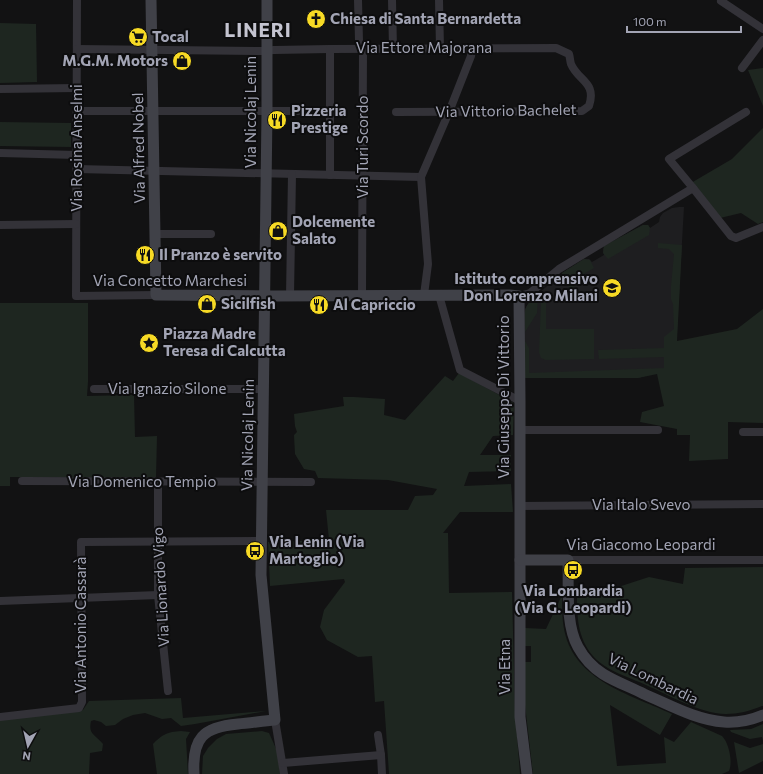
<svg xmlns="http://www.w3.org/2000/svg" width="763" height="774" viewBox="0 0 763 774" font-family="Commissioner,sans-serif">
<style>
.built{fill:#1e1e20}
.green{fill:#1e2620}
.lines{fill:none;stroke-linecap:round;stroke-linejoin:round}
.street{stroke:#333238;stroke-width:8}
.secondary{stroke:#404148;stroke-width:11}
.labels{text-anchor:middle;stroke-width:4;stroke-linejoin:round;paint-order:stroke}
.poi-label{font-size:15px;font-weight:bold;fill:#a2a4b4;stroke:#0d0d0e;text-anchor:start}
.street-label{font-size:15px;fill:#a2a4b4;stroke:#0d0d0e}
.district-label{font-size:19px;font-weight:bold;letter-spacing:1px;fill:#c4c4d0;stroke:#0d0d0e}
</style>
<rect width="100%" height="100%" fill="#121213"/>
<path class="built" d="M679,207H684L675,368L638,378H525V309L530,301L553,281H555L558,283L564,279L562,273L584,259H589L592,262L604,255L603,251L604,246L643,225H648L650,228L659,222L660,217L663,213L672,208Z"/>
<g class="green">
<path d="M0,23L36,24L37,82L0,83Z"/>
<path d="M763,68V106L748,70Z"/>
<path d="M0,122L71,123V147L0,146Z"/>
<path d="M763,128V222L758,224L741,213L720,218L691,183L732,159Z"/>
<path d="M643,225H648L650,228L649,235L608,259L603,253L604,246Z"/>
<path d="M658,243L682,245L677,341L737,329L763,309V423L728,422V459L689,461L690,435H677V429L640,422L642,412L664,406L657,374L638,378H525V341L529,348V373L664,368V357L599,359L598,350L664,348V337L674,329L673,304L671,299V286L674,254L669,249L658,248Z"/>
<path d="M584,259L590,260L594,268L573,280L575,286L570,289L562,276V273Z"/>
<path d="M538,294L537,313L525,332C525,312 521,308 538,294Z"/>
<path d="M546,302V329H594V359L546,360L541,358L539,352L541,303Z"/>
<path d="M0,303H88V382L87,396L134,395L135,437L157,436L156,477H10V486H0Z"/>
<path d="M459,373L514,403L513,435L493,436L480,455H511V471L469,472L464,486L511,484L513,512H460L443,533H448L449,593L512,592L515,711L520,774H389L384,701L375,702L372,656L358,657L327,640L320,627L324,610L345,582L344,579L270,586L268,542L329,540L326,510H408L415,496L433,495L437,489L388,480L318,478L315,471L304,469L295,454L294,435L297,432L295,426L294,414L344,406L343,397H354L385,399L384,415L405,420L445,376L453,381Z"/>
<path d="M763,567V706H762C750,711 738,714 726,714C698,713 671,696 646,685C629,677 606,671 593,656C577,637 577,616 577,593L612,589L649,577L683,584L685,568Z"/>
<path d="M562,595C562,609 562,624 566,637C579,682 634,696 672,714L660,735L610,705L617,766L666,763L664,737L674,742L691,722L722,736C729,743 733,762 729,771L722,774H533L525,705V662H531V646H525V628L546,629Z"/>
<path d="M181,698L183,718L266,711L195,724L181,726L171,718L162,719L145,713L133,715L123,719L115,725L106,726L101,722L94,720L91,721C88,735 95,734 103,744L102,751L90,753L89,774H0V720L83,710L89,701Z"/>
<path d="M763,724V741L762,737L750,739L731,732L730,730L751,729Z"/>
<path d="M181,731L190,732L186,739L188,774H157L153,744C163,734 167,732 181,731Z"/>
<path d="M262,731L269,733L278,753L280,774H202L203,756L208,748L217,739L226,734Z"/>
<path d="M734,742L750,748L763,744V761L739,773Z"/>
</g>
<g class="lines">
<g class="street">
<path d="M77,0L76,296L156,295"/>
<path d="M358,0L359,41L363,49L362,296"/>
<path d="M392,0L393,49"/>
<path d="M439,0L440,48"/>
<path d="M721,1L763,29"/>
<path d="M77,49L261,51L274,50L330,49L556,48L569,54C570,57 570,61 571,64C578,81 597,82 589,106L582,111L396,112"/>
<path d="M330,49V175"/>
<path d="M742,68L763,40"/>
<path d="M0,89L77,88"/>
<path d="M77,111H330"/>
<path d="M0,153L77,155"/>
<path d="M77,169L421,177"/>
<path d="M693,188L669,159L746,112"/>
<path d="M0,225L76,224"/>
<path d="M155,234H211"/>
<path d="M424,295L428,264L421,177L449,112L471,56L472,48"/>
<path d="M439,295L460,370L520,401"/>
<path d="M290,296L292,174"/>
<path d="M519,296L530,293L559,269L693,188L731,236L736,238L763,227"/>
<path d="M94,389H264"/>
<path d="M520,430H658"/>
<path d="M743,432H763"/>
<path d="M22,481L311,482"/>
<path d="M158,482V595L168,691"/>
<path d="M520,506L763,504"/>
<path d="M568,560H763"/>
<path d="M0,601L158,595"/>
<path d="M0,717L79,708L82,702L81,542L262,541"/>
<path d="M275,720L284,774"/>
<path d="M378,735L381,755L382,774"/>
<path d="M283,763L381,755"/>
</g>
<g class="secondary">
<path d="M151,0L156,295L272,296L509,295L519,296L520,401V717L527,774"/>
<path d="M520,560H568C569,587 565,624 578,647C584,658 592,667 603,674C616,682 630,687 644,694C670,705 696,720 724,722C738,723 751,720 763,715"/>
<path d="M194,774C192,738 203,727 238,724C250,723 263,721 275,720L261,575L267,112V0"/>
</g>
</g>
<defs>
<symbol id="church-disc" viewBox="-11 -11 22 22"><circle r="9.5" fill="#f7da25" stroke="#0d0d0e"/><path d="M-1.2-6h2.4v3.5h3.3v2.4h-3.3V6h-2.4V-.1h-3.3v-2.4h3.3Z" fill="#111"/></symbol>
<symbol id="supermarket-disc" viewBox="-11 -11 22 22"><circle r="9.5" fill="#f7da25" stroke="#0d0d0e"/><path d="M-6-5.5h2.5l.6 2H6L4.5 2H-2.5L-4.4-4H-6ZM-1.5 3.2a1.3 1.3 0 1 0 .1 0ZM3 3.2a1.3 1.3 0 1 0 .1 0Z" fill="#111"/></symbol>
<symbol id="shop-disc" viewBox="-11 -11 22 22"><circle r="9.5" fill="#f7da25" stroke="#0d0d0e"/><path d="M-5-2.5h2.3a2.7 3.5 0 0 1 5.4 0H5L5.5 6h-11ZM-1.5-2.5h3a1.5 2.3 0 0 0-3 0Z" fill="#111"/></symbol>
<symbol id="restaurant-disc" viewBox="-11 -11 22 22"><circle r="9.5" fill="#f7da25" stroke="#0d0d0e"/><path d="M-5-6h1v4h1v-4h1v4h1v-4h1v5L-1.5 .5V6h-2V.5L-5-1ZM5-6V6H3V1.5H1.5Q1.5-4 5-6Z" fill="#111"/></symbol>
<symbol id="school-disc" viewBox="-11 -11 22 22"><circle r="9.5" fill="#f7da25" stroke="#0d0d0e"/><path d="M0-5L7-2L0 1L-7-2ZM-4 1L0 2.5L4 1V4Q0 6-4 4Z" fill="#111"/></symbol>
<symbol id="sight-disc" viewBox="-11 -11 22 22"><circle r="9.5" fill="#f7da25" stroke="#0d0d0e"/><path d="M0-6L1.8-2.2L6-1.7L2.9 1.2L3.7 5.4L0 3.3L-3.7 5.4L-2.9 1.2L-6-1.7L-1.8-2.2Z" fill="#111"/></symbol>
<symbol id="bus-disc" viewBox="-11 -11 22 22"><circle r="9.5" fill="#f7da25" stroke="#0d0d0e"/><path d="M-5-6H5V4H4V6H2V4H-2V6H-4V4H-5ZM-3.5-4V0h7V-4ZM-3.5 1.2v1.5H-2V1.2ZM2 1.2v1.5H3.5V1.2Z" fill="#111"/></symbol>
</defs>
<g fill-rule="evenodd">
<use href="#church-disc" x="305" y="8" width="22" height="22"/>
<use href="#supermarket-disc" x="127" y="26" width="22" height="22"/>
<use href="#shop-disc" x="171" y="50" width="22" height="22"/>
<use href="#restaurant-disc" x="266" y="109" width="22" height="22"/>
<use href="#shop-disc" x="267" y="220" width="22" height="22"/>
<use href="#restaurant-disc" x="134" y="244" width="22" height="22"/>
<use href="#school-disc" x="601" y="277" width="22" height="22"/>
<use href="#shop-disc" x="196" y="293" width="22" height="22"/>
<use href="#restaurant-disc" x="308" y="294" width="22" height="22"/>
<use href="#sight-disc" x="138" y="332" width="22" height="22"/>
<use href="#bus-disc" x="244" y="540" width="22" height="22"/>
<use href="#bus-disc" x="562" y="559" width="22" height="22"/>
</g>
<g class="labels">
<g class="poi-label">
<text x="330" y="24">Chiesa di Santa Bernardetta</text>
<text x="152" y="42">Tocal</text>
<text x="168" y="66" text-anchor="end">M.G.M. Motors</text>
<text x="291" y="116">Pizzeria<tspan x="291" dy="17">Prestige</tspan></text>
<text x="292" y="227">Dolcemente<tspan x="292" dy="17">Salato</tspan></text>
<text x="159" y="260">Il Pranzo è servito</text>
<text x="598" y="284" text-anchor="end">Istituto comprensivo<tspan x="598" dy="17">Don Lorenzo Milani</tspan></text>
<text x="221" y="309">Sicilfish</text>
<text x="333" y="310">Al Capriccio</text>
<text x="163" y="339">Piazza Madre<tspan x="163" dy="17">Teresa di Calcutta</tspan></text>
<text x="269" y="547">Via Lenin (Via<tspan x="269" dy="17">Martoglio)</tspan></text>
<text x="573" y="596" text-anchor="middle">Via Lombardia<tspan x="573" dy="17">(Via G. Leopardi)</tspan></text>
</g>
<g class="street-label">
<text x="424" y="53">Via Ettore Majorana</text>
<text transform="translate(506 111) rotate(-1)" y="5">Via Vittorio Bachelet</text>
<text transform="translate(251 112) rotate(-90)" y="5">Via Nicolaj Lenin</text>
<text transform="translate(363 147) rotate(-90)" y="5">Via Turi Scordo</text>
<text transform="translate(77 148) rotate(-90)" y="5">Via Rosina Anselmi</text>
<text transform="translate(139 148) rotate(-91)" y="5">Via Alfred Nobel</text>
<text x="170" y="286">Via Concetto Marchesi</text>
<text x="167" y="394">Via Ignazio Silone</text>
<text transform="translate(504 397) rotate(-90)" y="5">Via Giuseppe Di Vittorio</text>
<text transform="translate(248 435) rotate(-89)" y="5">Via Nicolaj Lenin</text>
<text x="142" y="487">Via Domenico Tempio</text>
<text x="641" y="510">Via Italo Svevo</text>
<text x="641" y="550">Via Giacomo Leopardi</text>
<text transform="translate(161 587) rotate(-93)" y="5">Via Lionardo Vigo</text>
<text transform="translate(81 625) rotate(-90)" y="5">Via Antonio Cassarà</text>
<text transform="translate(505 667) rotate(-90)" y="5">Via Etna</text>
<text transform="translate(653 679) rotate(26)" y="5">Via Lombardia</text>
</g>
<g class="district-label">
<text x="258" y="37">LINERI</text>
</g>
</g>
<g transform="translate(28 746) rotate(188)" stroke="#0d0d0e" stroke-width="3" paint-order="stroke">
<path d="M0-3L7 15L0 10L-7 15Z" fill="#a2a4b4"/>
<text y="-6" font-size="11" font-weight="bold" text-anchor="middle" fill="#a2a4b4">N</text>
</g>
<path d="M627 26v6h114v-6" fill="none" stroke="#a2a4b4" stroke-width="2"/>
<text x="633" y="26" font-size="12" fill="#a2a4b4" stroke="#0d0d0e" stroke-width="3" paint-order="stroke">100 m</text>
</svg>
